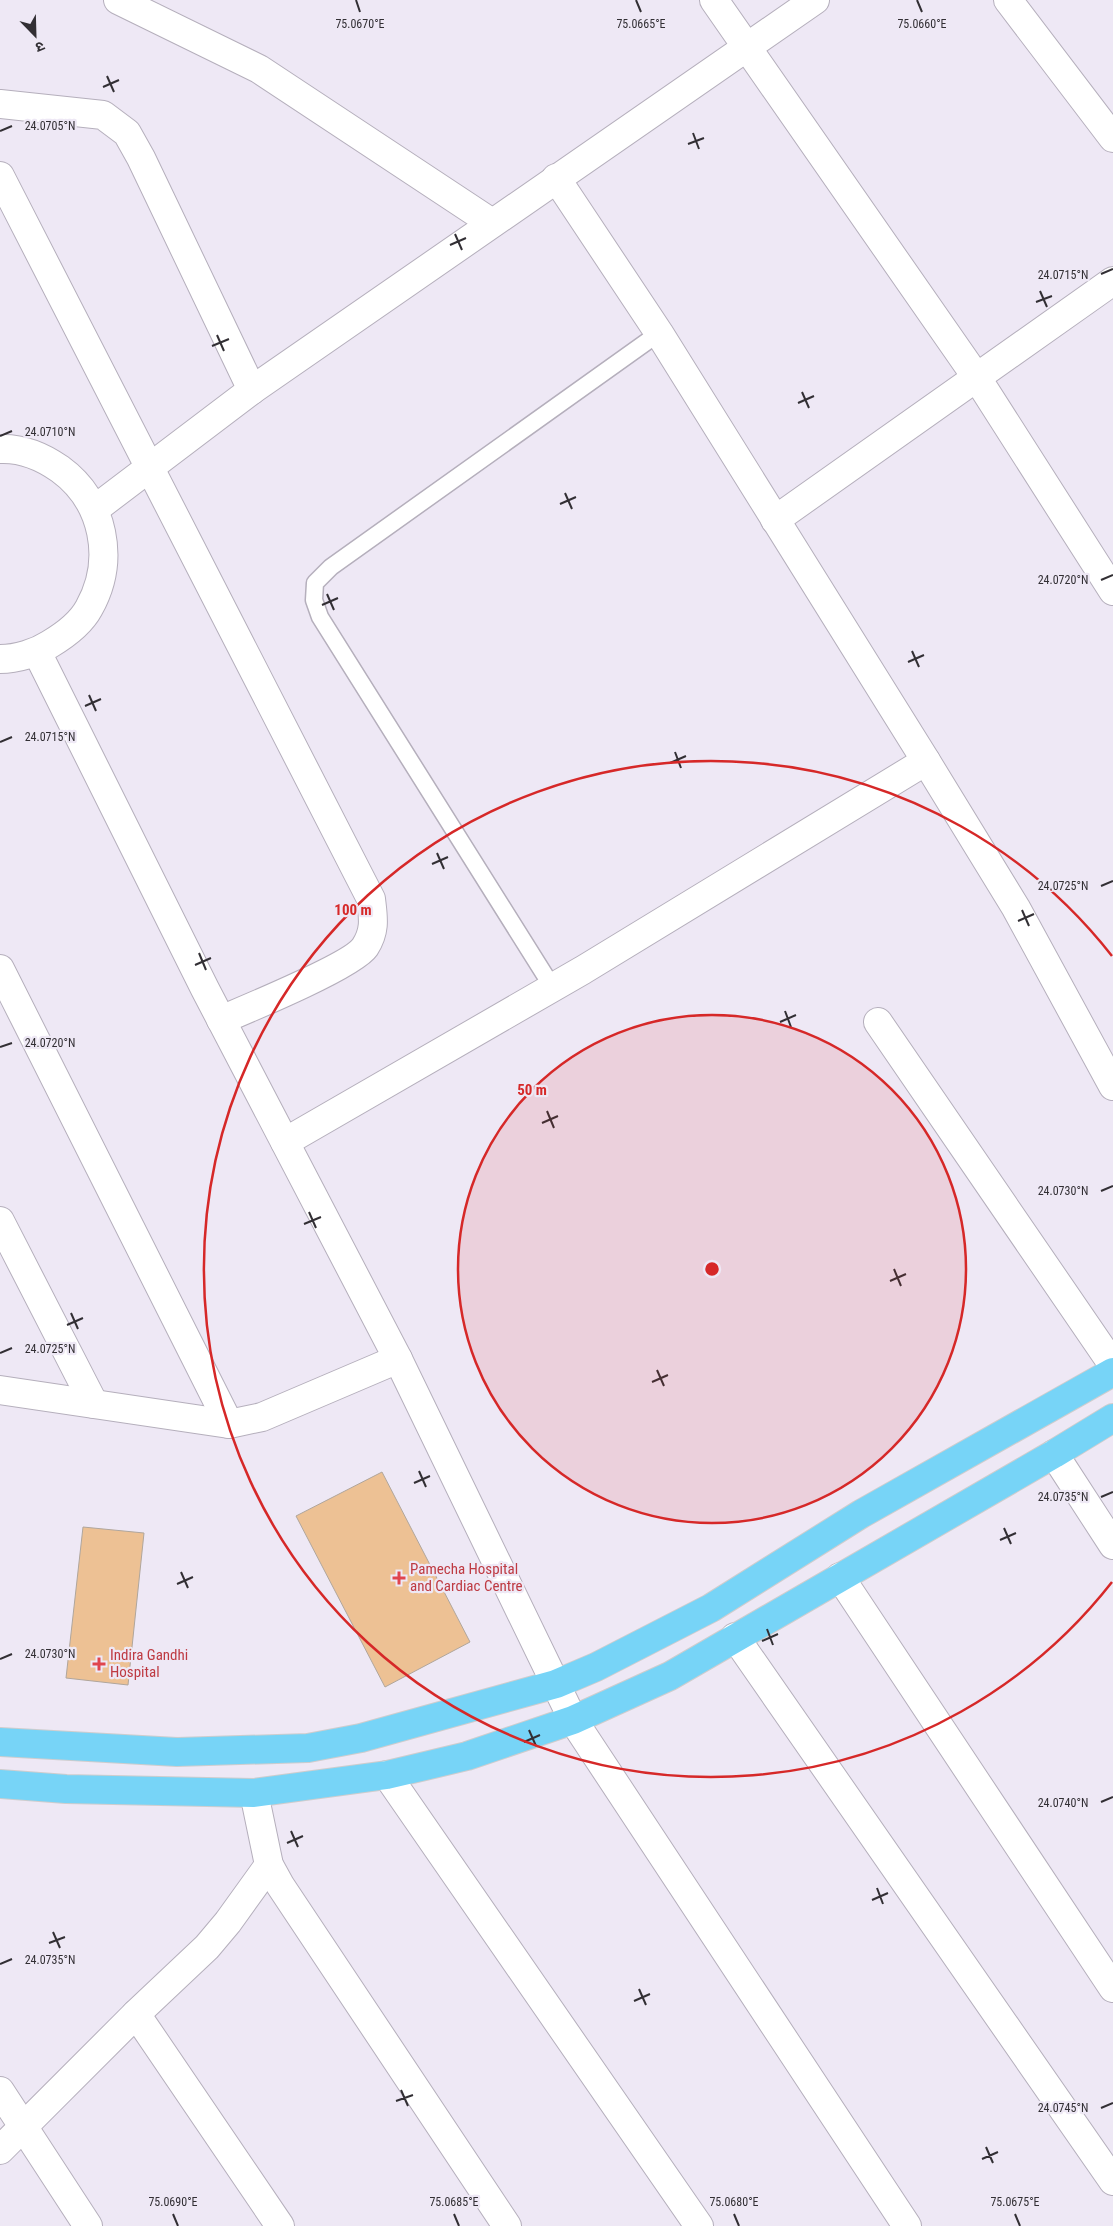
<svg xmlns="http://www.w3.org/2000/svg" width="1113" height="2226" viewBox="0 0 1113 2226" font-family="'Roboto Condensed','Noto Sans Devanagari',sans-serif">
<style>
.building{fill:#edc194;stroke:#b0a69c}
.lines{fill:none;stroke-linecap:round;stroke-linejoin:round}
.lane-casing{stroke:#b5afbc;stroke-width:19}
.street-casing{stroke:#b5afbc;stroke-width:30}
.primary-casing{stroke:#cecdce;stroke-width:30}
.lane{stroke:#fff;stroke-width:16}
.street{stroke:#fff;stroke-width:28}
.primary{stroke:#77d4f7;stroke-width:28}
.ticks{fill:none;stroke:#322f34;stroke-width:2}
.ring{fill:none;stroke:#d62828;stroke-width:2.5}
.health-dot{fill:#e0444e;stroke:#eee8f5;stroke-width:2}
.labels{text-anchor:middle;stroke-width:4.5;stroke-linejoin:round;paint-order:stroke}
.health-label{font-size:15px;fill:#be3a42;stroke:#eee8f5;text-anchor:start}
.ticks-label{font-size:12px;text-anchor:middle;fill:#322f34;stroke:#eee8f5;stroke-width:4.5;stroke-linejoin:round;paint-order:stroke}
.centre{fill:#d62828;stroke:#eee8f5;stroke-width:2.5}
.ring-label{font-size:15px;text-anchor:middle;font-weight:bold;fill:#d62828;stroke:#eee8f5;stroke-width:4.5;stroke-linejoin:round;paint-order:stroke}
</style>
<rect width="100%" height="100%" fill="#eee8f5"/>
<g class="building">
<path d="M382,1472L470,1642L385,1687L296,1516Z"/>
<path d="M83,1527L144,1533L128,1685L66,1678Z"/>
</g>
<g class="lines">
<defs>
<path id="lane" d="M553,988L320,617L314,600L315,583L331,567L659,333"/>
<g id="street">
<path d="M118,0L259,69L492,223"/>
<path d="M714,0L977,378L1113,591"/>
<path d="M1008,0L1113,138"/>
<path d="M0,104L103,115L127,133L141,158L252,390"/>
<path d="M0,176L371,899C373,917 376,930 365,947C353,965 247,1009 221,1020"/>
<path d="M556,178L659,333L926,761L1016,908L1113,1086"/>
<path d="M0,449C22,448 43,457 60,469C104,501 116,560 89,608C81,623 65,635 50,644C36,653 17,659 0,659"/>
<path d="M95,509L252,390L815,0"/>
<path d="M775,520L1113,281"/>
<path d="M37,652L205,989L398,1359L573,1720L907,2226"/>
<path d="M0,969L229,1424"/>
<path d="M878,1022L1113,1365"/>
<path d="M285,1142L583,970L926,761"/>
<path d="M0,1221L94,1404"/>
<path d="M0,1390L229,1424L262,1417L398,1359"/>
<path d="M1054,1454L1113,1545"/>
<path d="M840,1577L1113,1988"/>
<path d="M735,1637L1113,2181"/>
<path d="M387,1775L699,2226"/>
<path d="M254,1793L269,1865L280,1885L507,2226"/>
<path d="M136,2014L280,2226"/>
<path d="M0,2091L88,2226"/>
<path d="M0,2150L136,2014L207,1947L228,1922L269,1865"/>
</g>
<g id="primary">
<path d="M0,1742L177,1752L308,1748L361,1738L556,1684L596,1667L711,1608L861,1514L1113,1372"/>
<path d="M0,1784L66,1789L254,1793L387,1775L467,1756L573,1720L670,1676L1054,1454L1113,1418"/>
</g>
</defs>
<use href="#lane" class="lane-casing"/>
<use href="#street" class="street-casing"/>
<use href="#primary" class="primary-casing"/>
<use href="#lane" class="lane"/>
<use href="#street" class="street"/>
<use href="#primary" class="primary"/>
</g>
<path class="ticks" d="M356,0L360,12M636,0L641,12M917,0L922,12M107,76L114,92M103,87L119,80M0,131L12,126M693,133L699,149M688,144L704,138M455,234L462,250M450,245L466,238M1101,274L1113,269M1040,291L1047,307M1036,302L1052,296M217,335L224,351M212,346L229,339M802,392L809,408M798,403L814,396M0,436L12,431M565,493L572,509M560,504L576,497M1101,580L1113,575M327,594L334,610M322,605L338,598M912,651L919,667M908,662L924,655M89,695L96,711M85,706L101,699M0,742L12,737M675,752L681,768M670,763L686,756M437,853L444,869M432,864L448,857M1101,886L1113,881M1022,910L1029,926M1018,921L1034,914M199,953L206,970M195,965L211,958M785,1011L791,1027M780,1022L796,1015M0,1047L12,1043M547,1111L554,1128M542,1123L558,1116M1101,1191L1113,1186M309,1212L316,1228M304,1224L321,1217M894,1269L901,1286M890,1281L906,1274M71,1313L78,1329M67,1325L83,1318M0,1353L12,1348M657,1370L664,1386M652,1382L668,1375M419,1471L426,1487M414,1483L430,1476M1101,1497L1113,1492M1004,1528L1011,1544M1000,1540L1016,1533M181,1572L188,1588M177,1584L193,1577M767,1629L773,1645M762,1641L778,1634M0,1659L12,1654M529,1730L536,1746M524,1742L540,1735M1101,1802L1113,1797M291,1831L298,1847M287,1843L303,1836M877,1888L883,1904M872,1900L888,1893M53,1932L60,1948M49,1943L65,1937M0,1964L12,1959M639,1989L646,2005M634,2001L650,1994M401,2090L408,2106M396,2101L413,2095M1101,2108L1113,2103M986,2147L993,2163M982,2159L998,2152M173,2214L178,2226M454,2214L459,2226M734,2214L739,2226M1015,2214L1020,2226"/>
<circle cx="712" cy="1269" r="254" fill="#d62828" fill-opacity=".12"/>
<g class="ring">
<circle cx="712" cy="1269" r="254"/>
<path d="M1112 1582A508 508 0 1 1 1112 956"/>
</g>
<g class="health-dot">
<path d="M396.5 1570.5h5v5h5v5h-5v5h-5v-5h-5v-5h5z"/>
<path d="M96.5 1656.5h5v5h5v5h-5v5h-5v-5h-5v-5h5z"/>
</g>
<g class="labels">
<g class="health-label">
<text x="410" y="1574">Pamecha Hospital<tspan x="410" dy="17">and Cardiac Centre</tspan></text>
<text x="110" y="1660">Indira Gandhi<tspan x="110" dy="17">Hospital</tspan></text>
</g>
</g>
<g class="ticks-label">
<text x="360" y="28">75.0670°E</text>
<text x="641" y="28">75.0665°E</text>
<text x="922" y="28">75.0660°E</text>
<text x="50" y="130">24.0705°N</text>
<text x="1063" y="279">24.0715°N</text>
<text x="50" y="436">24.0710°N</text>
<text x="1063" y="584">24.0720°N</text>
<text x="50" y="741">24.0715°N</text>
<text x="1063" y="890">24.0725°N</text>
<text x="50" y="1047">24.0720°N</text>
<text x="1063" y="1195">24.0730°N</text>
<text x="50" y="1353">24.0725°N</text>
<text x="1063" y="1501">24.0735°N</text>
<text x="50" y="1658">24.0730°N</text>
<text x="1063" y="1807">24.0740°N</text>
<text x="50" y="1964">24.0735°N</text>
<text x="1063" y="2112">24.0745°N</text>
<text x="173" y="2206">75.0690°E</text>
<text x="454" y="2206">75.0685°E</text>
<text x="734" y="2206">75.0680°E</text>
<text x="1015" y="2206">75.0675°E</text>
</g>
<circle cx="712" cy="1269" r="8" class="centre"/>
<g class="ring-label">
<text x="353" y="915">100 m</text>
<text x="532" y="1095">50 m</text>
</g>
<g transform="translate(35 35) rotate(157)" stroke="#eee8f5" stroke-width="4" paint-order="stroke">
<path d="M0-4L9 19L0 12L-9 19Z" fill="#322f34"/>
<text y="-8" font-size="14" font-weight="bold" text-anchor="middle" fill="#322f34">उ</text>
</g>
</svg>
